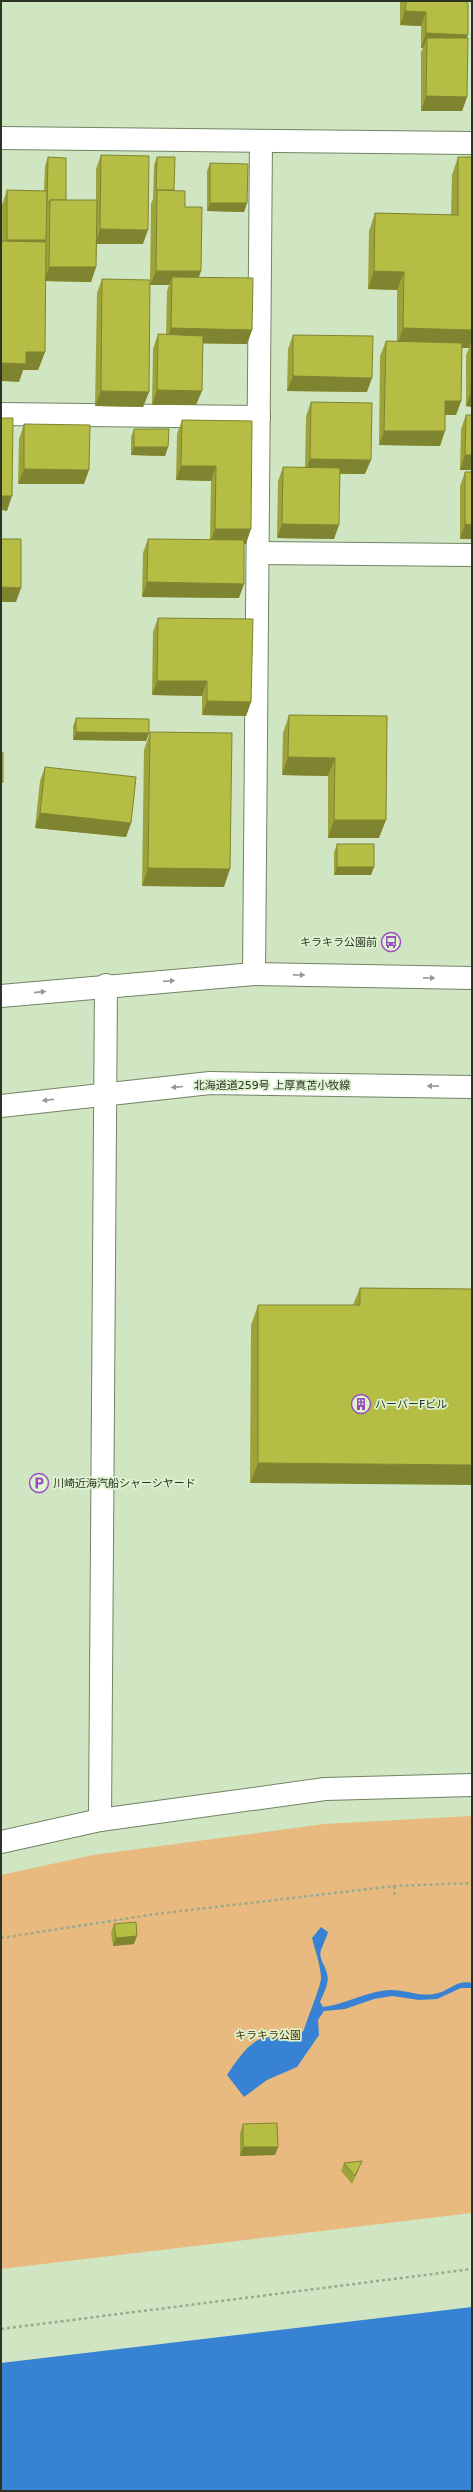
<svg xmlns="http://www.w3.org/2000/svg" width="473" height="2492" viewBox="0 0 473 2492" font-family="'DejaVu Sans','Noto Sans JP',sans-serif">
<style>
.green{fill:#e9ba80}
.water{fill:#3782d2}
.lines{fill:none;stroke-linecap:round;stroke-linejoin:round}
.service-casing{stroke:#718464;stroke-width:24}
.minor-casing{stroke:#718464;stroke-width:24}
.tertiary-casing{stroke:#718464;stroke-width:24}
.secondary-casing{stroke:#718464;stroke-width:24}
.path{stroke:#99aa8d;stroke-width:2.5;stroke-dasharray:3 3;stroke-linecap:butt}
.service{stroke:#fff;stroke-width:22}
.minor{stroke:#fff;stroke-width:22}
.tertiary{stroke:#fff;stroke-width:22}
.secondary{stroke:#fff;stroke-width:22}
.wall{fill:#9da33a}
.shaded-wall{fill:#7f8430}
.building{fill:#b6bd44;stroke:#7f8430}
.oneway{fill:#969a92}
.labels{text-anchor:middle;stroke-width:3.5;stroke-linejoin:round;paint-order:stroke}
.poi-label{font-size:11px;fill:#2c3426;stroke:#ddf2ce;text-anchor:start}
.street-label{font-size:11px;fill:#2c3426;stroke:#ddf2ce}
.park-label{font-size:11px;fill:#4c2f02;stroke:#ddf2ce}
</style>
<rect width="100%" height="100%" fill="#d0e5c1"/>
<path class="green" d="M472,1816V2213L1,2269V1875L93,1855L324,1824Z"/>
<g class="water">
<path d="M321,1927L328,1932C326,1939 323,1944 321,1950C318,1959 326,1966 327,1974C330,1983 323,1994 320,2002L323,2007C347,2004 367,1991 389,1990C405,1989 422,1998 438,1993C450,1990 458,1979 472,1983V1988H461L437,1999L419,2000L392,1996L374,1999L345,2009L324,2011L318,2020L319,2035L297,2067L267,2080L244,2097L227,2075C235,2063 245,2047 258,2040C274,2032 291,2047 304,2030C307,2019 322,1984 321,1977C320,1963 315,1950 312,1938Z"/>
<path d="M472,2307V2491H1V2363Z"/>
</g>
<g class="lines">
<defs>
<g id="service">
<path d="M1,414L259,417"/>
<path d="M258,553L472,555"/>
</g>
<g id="minor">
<path d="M1,138L472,143"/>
<path d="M254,974L261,141"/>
</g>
<g id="tertiary">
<path d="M100,1820L106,985"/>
<path d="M1,1842L100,1820L325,1789L472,1785"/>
</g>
<g id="secondary">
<path d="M1,996L254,974L472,978"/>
<path d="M1,1106L210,1083L472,1087"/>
</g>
</defs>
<use href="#service" class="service-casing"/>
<use href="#minor" class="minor-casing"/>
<use href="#tertiary" class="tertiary-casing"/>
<use href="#secondary" class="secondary-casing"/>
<g class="path">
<path d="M394,1886L395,1898"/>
<path d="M1,1938L156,1914L394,1886L472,1883"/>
<path d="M1,2329L472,2269"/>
</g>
<use href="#service" class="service"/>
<use href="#minor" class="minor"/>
<use href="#tertiary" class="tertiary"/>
<use href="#secondary" class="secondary"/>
</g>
<g class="wall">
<path d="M400,1H468V35L466,38L467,97L462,111H421V52L423,48H421V26L400,25Z"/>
<rect x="471" y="1" width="1" height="50"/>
<path d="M101,155L143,244H97L96,267L91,282L45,281V352L38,370H23L19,382L1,241L2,205L7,190L44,191L45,166L48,157L66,200H96V169Z"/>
<path d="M157,157L174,190L185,207L199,277L252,330L247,344L202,343L196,405H152L153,349L158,334L166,335L167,291L169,285H150L151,204L153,199L154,165Z"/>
<path d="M458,157H472V407L466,406V355L469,348H462L461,401L456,415H445L440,446L379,445L380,356L386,341H397V290L368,289L369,231L375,213L451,215L452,175Z"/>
<path d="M210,163L247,203L244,212L207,211V171Z"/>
<path d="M102,279L149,392L143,407L95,406L97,293Z"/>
<path d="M293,335L367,392L287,391L288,349Z"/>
<path d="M311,402L365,474H340L334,539L277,538L278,481L283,467H305L306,416Z"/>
<path d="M466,415H472V470H460L461,429Z"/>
<path d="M182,420L252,421L246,544H244L239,598L142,597L143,553L148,539L210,540L211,481L176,480L177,434Z"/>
<path d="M24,424L84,484H18L19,439Z"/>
<path d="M134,429L168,447L165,456L131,455V437Z"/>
<path d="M465,472L472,539H460V486Z"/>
<path d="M158,618L251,702L246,716L202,715V696L152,695L153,632Z"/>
<path d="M289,715L387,716L379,838H328V776L282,775L283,733Z"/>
<path d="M76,718L149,733L146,741L73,740V726Z"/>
<path d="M150,732L224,887L142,886L144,750Z"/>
<path d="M45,767L131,823L126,837L35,828L40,781Z"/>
<path d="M337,844L371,875H334V852Z"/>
<path d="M360,1288L472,1289L250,1483L251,1325L258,1305H353Z"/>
<path d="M114,1924L134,1944L113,1946L111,1933Z"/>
<path d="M243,2124L278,2147L275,2155L240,2156V2133Z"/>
<path d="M344,2163L359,2169L352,2184L341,2171Z"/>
</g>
<g class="shaded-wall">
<path d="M405,11L426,12L421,26L400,25Z"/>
<path d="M426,33L468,35L462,49L427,38L423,48H421Z"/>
<path d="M426,96L467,97L462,111H421Z"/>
<path d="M210,203H247L244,212L207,211Z"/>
<path d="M100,229L148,230L143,244H95Z"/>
<path d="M7,240H46L41,254H1Z"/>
<path d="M49,267H96L91,282L44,281Z"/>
<path d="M156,271H201L196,286L172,277L169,285H150Z"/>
<path d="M374,271L404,272L397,290L368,289Z"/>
<path d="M171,328L252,330L247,344L166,343Z"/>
<path d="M403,328L472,330V348V341L469,348L397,346Z"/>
<path d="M26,352H45L38,370H23L19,382L1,381V363Z"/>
<path d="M293,376L372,378L367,392L287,391Z"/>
<path d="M157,390L202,391L196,405H152Z"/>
<path d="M101,391L149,392L143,407L95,406Z"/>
<path d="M471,392H472V407L466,406Z"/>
<path d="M445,401H461L456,415H440Z"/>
<path d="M384,431H445L440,446L379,445Z"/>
<path d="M134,447H168L165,456L131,455Z"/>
<path d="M465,455H472V470H460Z"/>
<path d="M310,459L371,460L365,474L305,473Z"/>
<path d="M181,466H216L211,481L176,480Z"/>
<path d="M24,469L89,470L84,484H18Z"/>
<path d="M1,496H12L7,511L1,510Z"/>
<path d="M282,524L339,525L334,539L277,538Z"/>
<path d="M465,524L472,525V539H460Z"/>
<path d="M215,529H251L246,544L210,543Z"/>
<path d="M147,582L244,584L239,598L142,597Z"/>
<path d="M1,587L21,588L16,602H1Z"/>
<path d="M157,681H207L202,696L152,695Z"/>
<path d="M207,701L251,702L246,716L202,715Z"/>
<path d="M76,732L149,733L146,741L73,740Z"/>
<path d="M288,757L335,758L328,776L282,775Z"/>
<path d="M40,813L131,823L126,837L35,828Z"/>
<path d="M334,820H386L379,838H328Z"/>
<path d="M337,867H374L371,875H334Z"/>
<path d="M148,868L230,869L224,887L142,886Z"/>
<path d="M258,1463L472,1465V1485L250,1483Z"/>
<path d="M137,1936L134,1944L113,1946L116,1938Z"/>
<path d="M243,2147H278L275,2155L240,2156Z"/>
</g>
<g class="building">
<path d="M406,1H468V35L426,33V12L405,11Z"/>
<path d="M427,38H468L467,97L426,96Z"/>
<path d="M101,155L149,156L148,230L100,229Z"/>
<path d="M48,157L66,158V200H50L49,202H47Z"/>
<path d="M157,157H175L174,190H157L156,191Z"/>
<path d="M458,157H472V330L403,328L404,272L374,271L375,213L458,215Z"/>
<path d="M210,163L248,164L247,203H210Z"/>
<path d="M7,190L47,191L46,240H7Z"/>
<path d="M157,190L185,191V207H202L201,271H156Z"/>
<path d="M50,200H97L96,267H49Z"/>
<path d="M1,241L46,242L45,352H26V364L1,363Z"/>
<path d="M172,277L253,278L252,330L171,328Z"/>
<path d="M102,279L150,280L149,392L101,391Z"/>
<path d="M158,334L203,336L202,391L157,390Z"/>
<path d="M293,335L373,336L372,378L293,376Z"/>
<path d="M386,341L462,343L461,401H445V431H384Z"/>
<path d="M472,341V392H471Z"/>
<path d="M311,402L372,403L371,460L310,459Z"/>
<path d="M466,415H472V455H465Z"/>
<path d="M1,418H13L12,496H1Z"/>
<path d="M182,420L252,421L251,529H215L216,466H181Z"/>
<path d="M24,424L90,425L89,470L24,469Z"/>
<path d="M134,429H169L168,447H134Z"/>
<path d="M283,467L340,468L339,525L282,524Z"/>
<path d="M465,472H472V525L465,524Z"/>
<path d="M1,539H21V588L1,587Z"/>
<path d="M148,539L244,540V584L147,582Z"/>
<path d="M158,618L253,619L251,702L207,701V681H157Z"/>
<path d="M289,715L387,716L386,820H334L335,758L288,757Z"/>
<path d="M76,718L149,719V733L76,732Z"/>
<path d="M150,732L232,733L230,869L148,868Z"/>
<rect x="1" y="753" width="2" height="29"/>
<path d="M45,767L136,777L131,823L40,813Z"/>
<rect x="337" y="844" width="37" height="23"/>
<path d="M360,1288L472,1289V1465L258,1463V1305H360Z"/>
<path d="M136,1922L137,1936L116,1938L114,1924Z"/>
<path d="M277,2123L278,2147H243V2124Z"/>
<path d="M362,2161L355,2176L344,2163Z"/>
</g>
<defs><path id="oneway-solid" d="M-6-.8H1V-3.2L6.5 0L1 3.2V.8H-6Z"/></defs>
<g class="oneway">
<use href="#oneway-solid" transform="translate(299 975) rotate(1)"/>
<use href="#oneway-solid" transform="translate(429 978) rotate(1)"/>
<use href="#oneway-solid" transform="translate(169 981) rotate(-4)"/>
<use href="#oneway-solid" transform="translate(40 992) rotate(-6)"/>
<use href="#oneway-solid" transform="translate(433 1086) rotate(-179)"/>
<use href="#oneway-solid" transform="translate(177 1087) rotate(175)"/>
<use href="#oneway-solid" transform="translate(48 1100) rotate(173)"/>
</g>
<defs>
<symbol id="bus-ring" viewBox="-11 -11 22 22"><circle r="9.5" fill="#ddf2ce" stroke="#9a4fc1" stroke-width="1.5"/><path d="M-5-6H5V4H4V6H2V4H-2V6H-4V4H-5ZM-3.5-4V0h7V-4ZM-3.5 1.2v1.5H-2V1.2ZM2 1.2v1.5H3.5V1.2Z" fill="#9a4fc1"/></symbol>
<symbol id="building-ring" viewBox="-11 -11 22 22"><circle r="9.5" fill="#ddf2ce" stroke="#9a4fc1" stroke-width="1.5"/><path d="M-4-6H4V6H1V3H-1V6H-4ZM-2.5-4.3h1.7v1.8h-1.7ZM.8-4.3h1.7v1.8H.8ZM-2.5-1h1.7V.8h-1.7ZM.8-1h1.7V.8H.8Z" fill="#9a4fc1"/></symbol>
<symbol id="parking-ring" viewBox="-11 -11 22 22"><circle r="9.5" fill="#ddf2ce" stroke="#9a4fc1" stroke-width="1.5"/><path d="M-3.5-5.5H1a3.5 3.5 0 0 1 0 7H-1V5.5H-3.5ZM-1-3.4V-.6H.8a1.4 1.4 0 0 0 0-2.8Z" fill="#9a4fc1"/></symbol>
</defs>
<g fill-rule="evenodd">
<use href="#bus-ring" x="380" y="931" width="22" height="22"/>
<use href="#building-ring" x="350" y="1393" width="22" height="22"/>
<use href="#parking-ring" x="28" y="1472" width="22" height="22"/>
</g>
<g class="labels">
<g class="poi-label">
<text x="377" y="946" text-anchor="end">キラキラ公園前</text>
<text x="375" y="1408">ハーバーFビル</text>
<text x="53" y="1487">川崎近海汽船シャーシヤード</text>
</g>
<g class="street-label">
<text x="272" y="1089">北海道道259号 上厚真苫小牧線</text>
</g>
<g class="park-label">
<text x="268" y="2039">キラキラ公園</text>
</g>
</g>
<rect width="473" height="2492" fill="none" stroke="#2c3426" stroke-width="4"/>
</svg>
